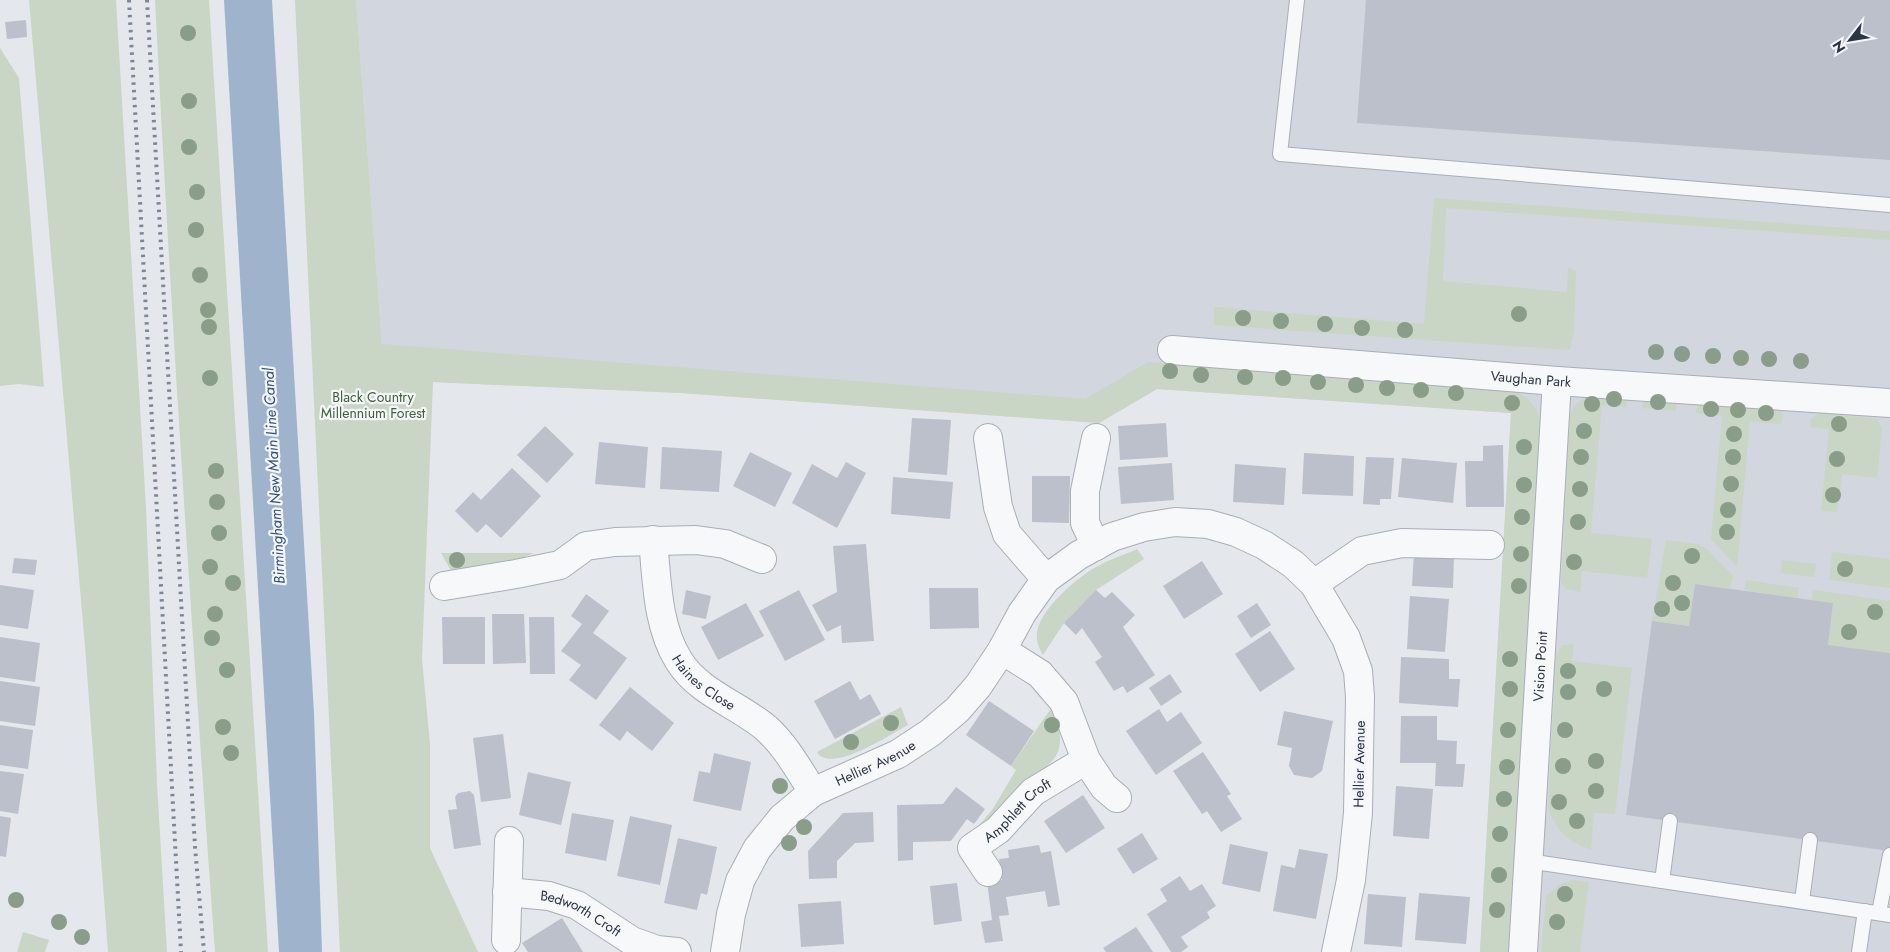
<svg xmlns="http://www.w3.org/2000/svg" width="1890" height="952" viewBox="0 0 1890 952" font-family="Jost,sans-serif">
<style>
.built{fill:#d2d6de}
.green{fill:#c9d6c5}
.water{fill:#9fb4cc}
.building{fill:#bbc0ca}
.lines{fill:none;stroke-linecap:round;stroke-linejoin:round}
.service-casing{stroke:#a9aeb7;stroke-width:16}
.minor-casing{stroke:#a9aeb7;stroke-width:30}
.service{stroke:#f7f8fa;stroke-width:14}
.minor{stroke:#f7f8fa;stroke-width:28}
.rail{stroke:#7d8696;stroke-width:4;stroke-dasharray:2.5 5;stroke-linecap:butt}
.tree{fill:#899d89}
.labels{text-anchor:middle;stroke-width:4.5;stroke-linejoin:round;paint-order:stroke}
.street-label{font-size:14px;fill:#2b3445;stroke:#f4f6f9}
.park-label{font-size:14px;fill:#3f6138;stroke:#f4f6f9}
.water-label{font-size:15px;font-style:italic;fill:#34527a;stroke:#f4f6f9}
</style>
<rect width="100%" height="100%" fill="#e4e7ec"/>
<path class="built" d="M356,0H1890V952H1480L1511,413L1157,389L1099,423L681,393L433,382L382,344Z"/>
<g class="green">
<path d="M29,0H116L146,508L157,784L167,952H108L85,646Z"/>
<path d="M155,0H209L268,952H215C192,635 171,318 155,0Z"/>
<path d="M295,0H356L382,344L1085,399L1148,362L1500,387C1527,393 1539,404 1542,432L1508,952H1480L1511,413L1157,389L1099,423L681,393L433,382L422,659L430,744V848L478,952H340Z"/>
<path d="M0,48L19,78L44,387L19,384L0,386Z"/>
<path d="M1434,198L1890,231V240L1446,208L1443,281L1567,292L1568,267L1576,271L1574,331L1570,350L1214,325V307L1424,324Z"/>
<path d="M1592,392L1627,394L1626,407L1602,405L1591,533L1652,539L1647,578L1582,571L1580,592L1567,589L1561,583L1570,415L1575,405Z"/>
<path d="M1644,394L1677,397L1676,411L1642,408Z"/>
<path d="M1698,399L1779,409L1783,415L1781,424L1750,421L1737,567L1711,539L1722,416L1696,413Z"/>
<path d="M1819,413L1877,419L1882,429L1877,478L1842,474L1837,512L1821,511L1829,429L1810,427L1811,419Z"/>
<path d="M1666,540L1697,544L1707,549L1733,576L1730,588L1695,584L1689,626L1652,621Z"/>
<path d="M1137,549L1144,559L1096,590L1064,623L1043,655C1039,648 1036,642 1037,633C1039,610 1078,576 1098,566C1110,559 1124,555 1137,549Z"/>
<path d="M1832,552L1890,559V588L1829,580Z"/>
<path d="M441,553H534L495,569L471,575L450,569Z"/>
<path d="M1782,560L1816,564L1814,577L1781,573Z"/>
<path d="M1746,580L1799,588L1797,598L1744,590Z"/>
<path d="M1813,590L1890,601V653L1828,645L1833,603L1812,600Z"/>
<path d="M1574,644L1572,661L1632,668L1615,814L1594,813L1591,850C1567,841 1556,831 1548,807L1556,656L1562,645Z"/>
<path d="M901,707L908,725C891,734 842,767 822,757C820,756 818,754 817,752Z"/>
<path d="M1052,707C1058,724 1067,747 1051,762C1045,769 1035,773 1028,778L1026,789L994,820L976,829L992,810L1016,770L1011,766Z"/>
<path d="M1573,880L1589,882L1580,952H1541L1546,896L1561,884Z"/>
<path d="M23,932L49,940L45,952H17Z"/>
</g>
<path class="water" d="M224,0H272L314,713L322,952H279Z"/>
<g class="building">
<path d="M1366,0H1890V160L1357,123Z"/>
<path d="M26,20L27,37L7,39L5,22Z"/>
<path d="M912,418L951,420L947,475L908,472Z"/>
<path d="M1166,423L1168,457L1120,460L1118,426Z"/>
<path d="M545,426L574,454L547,483L517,455Z"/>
<path d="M599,442L648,447L645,488L595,484Z"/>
<path d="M1503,445L1504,507H1466L1465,461H1483V446Z"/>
<path d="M662,447L722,451L719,492L660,489Z"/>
<path d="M750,452L792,473L775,507L733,486Z"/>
<path d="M1304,453L1354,456L1353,496L1302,494Z"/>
<path d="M1366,457L1394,458L1391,499H1380V505L1363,504Z"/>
<path d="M1402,458L1457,463L1453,503L1398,497Z"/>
<path d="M846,462L866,473L837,528L792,503L812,464L837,478Z"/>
<path d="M1172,463L1174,500L1121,504L1118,467Z"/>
<path d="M1235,464L1286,468L1284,505L1233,502Z"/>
<path d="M512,468L541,496L501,538L486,524L477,533L455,511L473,492L481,500Z"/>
<path d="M1032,476H1070L1069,523L1032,522Z"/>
<path d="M893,477L953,482L950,519L891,514Z"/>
<path d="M866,544L874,641L842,643L841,625L827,632L812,605L837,592L833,546Z"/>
<path d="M1414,553L1454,555L1453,588L1412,586Z"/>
<path d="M14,558L37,560L35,575L12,573Z"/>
<path d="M1202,561L1223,594L1184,619L1163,586Z"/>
<path d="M1695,584L1833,603L1828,645L1890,653V851L1626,815L1652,621L1689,626Z"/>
<path d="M0,585L34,590L28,629L0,625Z"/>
<path d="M929,588H978L979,628L930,629Z"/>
<path d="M686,590L711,596L706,619L682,614Z"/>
<path d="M799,590L825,640L785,661L759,611Z"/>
<path d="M1096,590L1105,598L1112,592L1135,615L1123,627L1155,675L1127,693L1123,686L1114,691L1095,662L1102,657L1082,628L1076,635L1064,623Z"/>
<path d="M586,594L609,611L593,633L627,658L596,700L569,680L581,665L561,651L582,624L571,616Z"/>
<path d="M1410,596L1449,599L1445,652L1407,649Z"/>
<path d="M746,603L764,636L718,660L701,627Z"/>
<path d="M1257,603L1271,625L1251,638L1237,616Z"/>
<path d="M492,614H524L526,663L493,664Z"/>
<path d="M442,617H485V664H443Z"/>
<path d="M529,617H554L555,674H530Z"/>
<path d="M1270,631L1295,669L1260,692L1235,654Z"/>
<path d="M0,637L40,643L35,682L0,677Z"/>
<path d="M1401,657L1449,659V679H1460L1458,707L1399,703Z"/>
<path d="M1170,674L1182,692L1161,706L1149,688Z"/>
<path d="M0,681L40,687L35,726L0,721Z"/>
<path d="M850,681L860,700L870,694L881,714L835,739L814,701Z"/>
<path d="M630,687L674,723L652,751L627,731L620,741L599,725Z"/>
<path d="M989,701L1034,731L1011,766L966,735Z"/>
<path d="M1159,709L1167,722L1181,712L1202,743L1156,775L1126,731Z"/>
<path d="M1284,711L1333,721L1322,771L1312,778L1294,775L1289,766L1292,748L1277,745Z"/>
<path d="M1401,716H1437V740L1457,741L1456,764H1465L1463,787L1435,786L1436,763H1400Z"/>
<path d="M0,725L33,730L28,769L0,765Z"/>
<path d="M503,734L511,798L481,802L473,738Z"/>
<path d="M1203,752L1231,794L1227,796L1242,819L1221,832L1207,811L1202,814L1173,771Z"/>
<path d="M714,753L751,762L741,811L693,801L699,771L710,773Z"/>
<path d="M0,771L24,774L18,814L0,811Z"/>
<path d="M528,772L571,782L561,825L519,815Z"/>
<path d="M1396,786L1433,789L1429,839L1393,836Z"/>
<path d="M956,787L985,809L974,824L967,819L951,841L913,842V860L898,861L897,805L943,804Z"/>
<path d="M470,791L474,795L481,845L454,849L448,810L457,809L455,797L458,793Z"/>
<path d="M1083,795L1105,828L1066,853L1044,821Z"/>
<path d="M873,812L874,842L855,843L837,861V878L809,879L808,851L843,813Z"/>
<path d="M572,813L614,820L606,861L565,853Z"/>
<path d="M0,816L11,818L6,857L0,856Z"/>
<path d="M630,816L672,825L660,885L617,876Z"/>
<path d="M1142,833L1158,859L1133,874L1117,849Z"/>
<path d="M678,838L717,847L707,895L701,893L697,910L664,903Z"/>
<path d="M1230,844L1268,852L1260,892L1222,884Z"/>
<path d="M1039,845L1041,853L1051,851L1060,905L1048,907L1045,891L1006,897L1009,915L999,916L1003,941L985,943L981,922L992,920L987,882L1002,880L999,859L1009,858L1008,850Z"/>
<path d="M1299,849L1328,854L1316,919L1273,911L1281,865L1295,868Z"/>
<path d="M1180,876L1190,891L1202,884L1216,906L1207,912L1210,918L1181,937L1188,947L1181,952H1171L1147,914L1167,901L1160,889Z"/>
<path d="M957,883L962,921L934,925L930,886Z"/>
<path d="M1419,893L1470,897L1466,944L1415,940Z"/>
<path d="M1368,894L1406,897L1402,947L1364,944Z"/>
<path d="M841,901L844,944L801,947L798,904Z"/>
<path d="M562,918L583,952H528L522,943Z"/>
<path d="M1136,927L1153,952H1106L1103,948Z"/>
</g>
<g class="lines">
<defs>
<g id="service">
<path d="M1297,0L1280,154L1890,205"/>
<path d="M1528,861L1890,915"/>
<path d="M1662,881L1670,821"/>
<path d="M1802,901L1810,840"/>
<path d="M1879,913L1890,855"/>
<path d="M1859,952L1865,911"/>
</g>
<g id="minor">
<path id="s1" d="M1172,350L1557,381L1890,403"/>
<path d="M988,438L998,507L1007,534L1046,579"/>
<path d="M1096,438L1085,491V523L1096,546"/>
<path id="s2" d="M653,540C657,581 657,626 679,661C699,693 739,705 766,728C786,746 799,770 813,792"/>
<path d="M1314,584L1362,551L1402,543L1490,545"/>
<path d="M444,586L516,574L560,565L586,546L615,542L696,540L725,544L762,559"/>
<path d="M1002,650L1040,674L1064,702L1086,760L1104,787L1117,798"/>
<path id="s3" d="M988,872L972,848L998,830L1033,792L1086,760"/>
<path id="s4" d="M507,892L549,896L577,905L632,941L657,950L677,952"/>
<path d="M506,940L509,841"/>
<path id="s5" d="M725,952L731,914L740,881L757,849L782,818L813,792L898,754L930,733L957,710L978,686L1002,650L1022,613L1046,579L1079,555L1112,537L1144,527L1175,522L1208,524L1236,532L1264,545L1293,564L1314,584L1346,638L1358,671L1360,697L1358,813L1351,880L1336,952"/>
<path id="s6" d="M1523,952L1557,381"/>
</g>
</defs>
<use href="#service" class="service-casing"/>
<use href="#minor" class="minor-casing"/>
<use href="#service" class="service"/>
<use href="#minor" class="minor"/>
<g class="rail">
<path d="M129,0L181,952"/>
<path d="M147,0L195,847L204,952"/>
</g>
</g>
<g class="tree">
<circle cx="188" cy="33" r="8"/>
<circle cx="189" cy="101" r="8"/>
<circle cx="189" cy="147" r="8"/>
<circle cx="197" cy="192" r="8"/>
<circle cx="196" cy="230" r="8"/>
<circle cx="200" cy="275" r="8"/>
<circle cx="208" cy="310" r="8"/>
<circle cx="1519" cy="314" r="8"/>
<circle cx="1243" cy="318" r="8"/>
<circle cx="1281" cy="321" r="8"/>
<circle cx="1325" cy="324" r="8"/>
<circle cx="209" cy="327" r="8"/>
<circle cx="1362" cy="328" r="8"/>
<circle cx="1405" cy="330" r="8"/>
<circle cx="1656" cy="352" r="8"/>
<circle cx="1682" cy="354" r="8"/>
<circle cx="1713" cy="356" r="8"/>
<circle cx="1741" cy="358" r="8"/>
<circle cx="1769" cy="359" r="8"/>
<circle cx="1801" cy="361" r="8"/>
<circle cx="1170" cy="371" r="8"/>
<circle cx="1201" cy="375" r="8"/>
<circle cx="1245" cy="377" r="8"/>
<circle cx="210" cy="378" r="8"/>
<circle cx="1283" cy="378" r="8"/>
<circle cx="1318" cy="382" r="8"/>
<circle cx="1356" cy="385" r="8"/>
<circle cx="1387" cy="388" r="8"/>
<circle cx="1421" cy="390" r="8"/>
<circle cx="1456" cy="393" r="8"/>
<circle cx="1614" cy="399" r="8"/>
<circle cx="1658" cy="402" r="8"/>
<circle cx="1512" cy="403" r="8"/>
<circle cx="1592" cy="404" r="8"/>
<circle cx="1711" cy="409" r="8"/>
<circle cx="1738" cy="410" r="8"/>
<circle cx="1766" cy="413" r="8"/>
<circle cx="1839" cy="424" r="8"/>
<circle cx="1584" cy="431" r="8"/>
<circle cx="1734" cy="434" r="8"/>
<circle cx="1524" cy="447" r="8"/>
<circle cx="1581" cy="457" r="8"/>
<circle cx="1733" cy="457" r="8"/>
<circle cx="1837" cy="459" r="8"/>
<circle cx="216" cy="471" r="8"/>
<circle cx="1731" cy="484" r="8"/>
<circle cx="1524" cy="485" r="8"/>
<circle cx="1580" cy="489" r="8"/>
<circle cx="1833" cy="495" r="8"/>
<circle cx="217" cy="502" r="8"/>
<circle cx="1728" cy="510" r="8"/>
<circle cx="1522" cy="517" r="8"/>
<circle cx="1578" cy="522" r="8"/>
<circle cx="1727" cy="532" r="8"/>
<circle cx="219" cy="533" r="8"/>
<circle cx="1521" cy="554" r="8"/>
<circle cx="1692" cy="556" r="8"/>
<circle cx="457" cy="560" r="8"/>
<circle cx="1574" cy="562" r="8"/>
<circle cx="210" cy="567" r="8"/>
<circle cx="1845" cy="569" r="8"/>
<circle cx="233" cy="583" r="8"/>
<circle cx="1673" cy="583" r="8"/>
<circle cx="1519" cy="586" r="8"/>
<circle cx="1682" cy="603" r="8"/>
<circle cx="1662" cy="609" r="8"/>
<circle cx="1875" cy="612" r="8"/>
<circle cx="215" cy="614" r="8"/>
<circle cx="1849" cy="632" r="8"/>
<circle cx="212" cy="638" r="8"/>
<circle cx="1510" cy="659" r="8"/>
<circle cx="227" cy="670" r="8"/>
<circle cx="1568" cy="671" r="8"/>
<circle cx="1510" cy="689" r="8"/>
<circle cx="1604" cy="689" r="8"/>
<circle cx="1568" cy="692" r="8"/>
<circle cx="891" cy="723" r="8"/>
<circle cx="1052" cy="725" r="8"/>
<circle cx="223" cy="727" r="8"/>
<circle cx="1508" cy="730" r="8"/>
<circle cx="1565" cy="730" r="8"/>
<circle cx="851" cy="742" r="8"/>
<circle cx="231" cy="753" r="8"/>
<circle cx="1596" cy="761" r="8"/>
<circle cx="1563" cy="766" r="8"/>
<circle cx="1507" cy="767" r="8"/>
<circle cx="780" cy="786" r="8"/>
<circle cx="1596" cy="791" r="8"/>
<circle cx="1504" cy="799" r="8"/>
<circle cx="1559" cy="802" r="8"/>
<circle cx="1577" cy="821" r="8"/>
<circle cx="804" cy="827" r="8"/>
<circle cx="1500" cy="834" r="8"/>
<circle cx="789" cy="843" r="8"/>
<circle cx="1499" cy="875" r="8"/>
<circle cx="1565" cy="894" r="8"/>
<circle cx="16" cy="900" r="8"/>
<circle cx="1497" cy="910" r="8"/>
<circle cx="59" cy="922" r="8"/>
<circle cx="1557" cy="922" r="8"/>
<circle cx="82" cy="937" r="8"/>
</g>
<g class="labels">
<g class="street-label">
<text dy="5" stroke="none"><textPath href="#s1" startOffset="360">Vaughan Park</textPath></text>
<text dy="5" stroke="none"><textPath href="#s6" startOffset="286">Vision Point</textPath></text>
<text dy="5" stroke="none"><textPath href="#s2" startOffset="158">Haines Close</textPath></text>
<text dy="5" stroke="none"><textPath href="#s5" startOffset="258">Hellier Avenue</textPath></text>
<text transform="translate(1359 764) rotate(-89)" y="5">Hellier Avenue</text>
<text dy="5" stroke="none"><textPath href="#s3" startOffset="88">Amphlett Croft</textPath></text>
<text dy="5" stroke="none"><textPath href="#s4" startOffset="78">Bedworth Croft</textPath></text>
</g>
<g class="park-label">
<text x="373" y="402">Black Country<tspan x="373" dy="16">Millennium Forest</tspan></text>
</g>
<g class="water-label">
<text transform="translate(274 476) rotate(-93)" y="5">Birmingham New Main Line Canal</text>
</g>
</g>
<g transform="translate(1850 40) rotate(239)" stroke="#f4f6f9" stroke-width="4" paint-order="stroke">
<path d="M0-4L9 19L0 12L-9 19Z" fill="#2b3445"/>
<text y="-8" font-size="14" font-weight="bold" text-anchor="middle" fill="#2b3445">N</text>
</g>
</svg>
